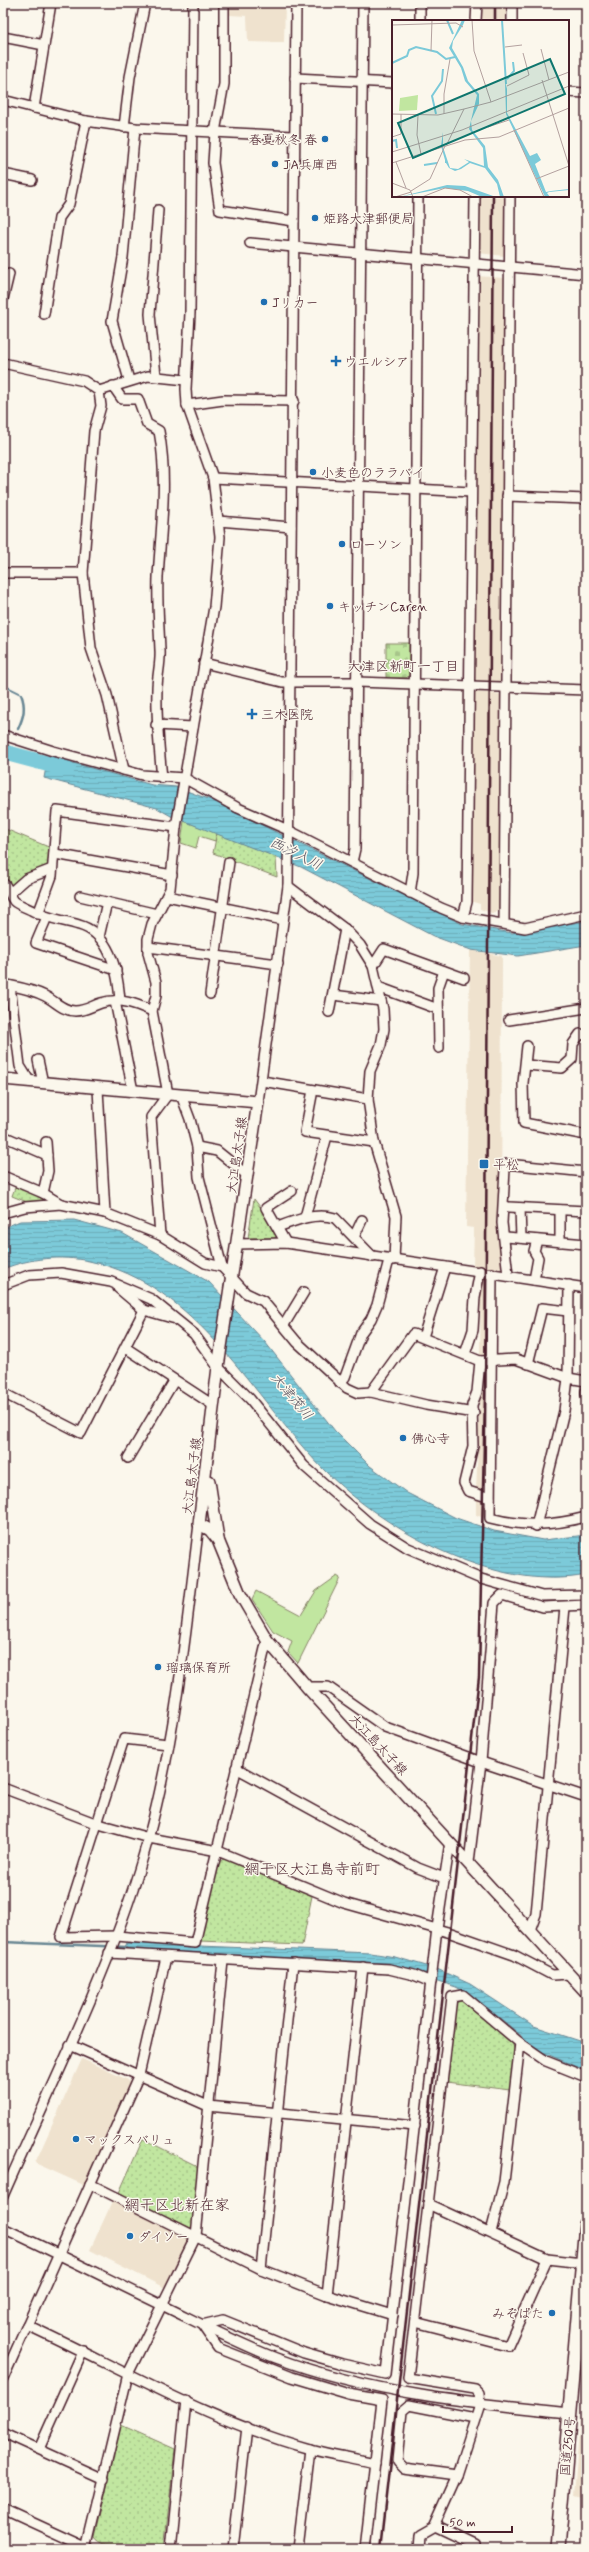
<svg xmlns="http://www.w3.org/2000/svg" width="589" height="2552" viewBox="0 0 589 2552" font-family="Mynerve,'Klee One',sans-serif">
<style>
.built{fill:#efe2ce}
.grass{fill:#c1e6a0;stroke:#868266}
.cemetery{fill:url(#cemetery-stones);stroke:#868266}
.park{fill:url(#park-dots);stroke:#868266}
.water{fill:url(#water-rules);stroke:#688693}
.lines{fill:none;stroke-linecap:round;stroke-linejoin:round}
.stream{stroke:#688693;stroke-width:2.5}
.river{stroke:#7ccad9;stroke-width:16}
.minor-casing{stroke:#4a1f2b;stroke-width:12}
.major-casing{stroke:#4a1f2b;stroke-width:14}
.highway-casing{stroke:#4a1f2b;stroke-width:16}
.minor{stroke:#fbf7ec;stroke-width:9}
.major{stroke:#fbf7ec;stroke-width:11}
.highway{stroke:#fbf7ec;stroke-width:13}
.rail{stroke:#4a1f2b;stroke-width:2.5}
.poi-dot{fill:#1f6fb2;stroke:#fbf7ec;stroke-width:1.5}
.labels{text-anchor:middle;stroke-width:3;stroke-linejoin:round;paint-order:stroke}
.poi-label{font-size:13px;fill:#4a1f2b;stroke:#fbf7ec;text-anchor:start}
.street-label{font-size:13px;fill:#4a1f2b;stroke:#fbf7ec}
.neighbourhood-label{font-size:14px;fill:#4a1f2b;stroke:#fbf7ec}
.water-label{font-size:14px;font-style:italic;fill:#59525f;stroke:#fbf7ec}
.quarter-label{font-size:15px;fill:#4a1f2b;stroke:#fbf7ec}
.inset-river{fill:none;stroke:#7ccad9;stroke-width:2}
.inset-road{fill:none;stroke:#b4a19f;stroke-width:1}
.view{fill:#0f766e;fill-opacity:0.15;stroke:#0f766e;stroke-width:2}
.inset-edge{fill:none;stroke:#4a1f2b;stroke-width:2}
</style>
<defs>
<pattern id="cemetery-stones" width="16" height="16" patternUnits="userSpaceOnUse"><rect width="16" height="16" fill="#c1e6a0"/><path d="M2 7V4a2 2 0 0 1 4 0v3zM10 15v-3a2 2 0 0 1 4 0v3z" fill="#a7c58a"/></pattern>
<pattern id="park-dots" width="8" height="8" patternUnits="userSpaceOnUse"><rect width="8" height="8" fill="#c1e6a0"/><path d="M2 2h.1M6 6h.1" fill="none" stroke="#a7c58a" stroke-width="1.8" stroke-linecap="round"/></pattern>
<pattern id="water-rules" width="6" height="5" patternUnits="userSpaceOnUse"><rect width="6" height="5" fill="#7ccad9"/><path d="M0 2.5h6" fill="none" stroke="#6dadba"/></pattern>
</defs>
<rect width="100%" height="100%" fill="#fbf7ec"/>
<filter id="ink" filterUnits="userSpaceOnUse"><feTurbulence type="fractalNoise" baseFrequency=".025" numOctaves="2"/><feDisplacementMap in="SourceGraphic" scale="8" xChannelSelector="R" yChannelSelector="G"/><feConvolveMatrix kernelMatrix="1 2 1 2 8 2 1 2 1" color-interpolation-filters="sRGB"/></filter>
<g filter="url(#ink)">
<g class="built">
<path d="M230,3H285L284,43L248,42L247,16L229,15Z"/>
<rect x="480" y="3" width="27" height="18"/>
<path d="M479,196H506L505,256L478,253Z"/>
<path d="M477,276L504,278L501,682H474Z"/>
<path d="M474,692L501,694L499,911L492,913L480,909V904L470,901Z"/>
<path d="M470,950L502,956L501,1269L473,1266L474,1228L466,1227Z"/>
<path d="M481,1276L488,1277L489,1358H480Z"/>
<path d="M488,1363L487,1519L476,1515V1492L481,1364Z"/>
<path d="M82,2059L128,2080L131,2086L86,2186L35,2163Z"/>
<path d="M113,2200L189,2238L165,2288L90,2250Z"/>
<path d="M580,2421H586V2497L574,2494Z"/>
</g>
<g class="grass">
<path d="M184,821L217,833L215,841L199,836L196,848L181,843Z"/>
<path d="M337,1576L340,1578L298,1663L288,1652L292,1641L273,1631L252,1599L256,1591L301,1615L316,1591Z"/>
</g>
<path class="cemetery" d="M386,643H409V676L406,678H386Z"/>
<g class="park">
<path d="M3,828L51,848L50,873L28,881L14,893L3,881Z"/>
<path d="M217,833L276,857L277,877L213,853Z"/>
<path d="M17,1182L61,1204L37,1206L12,1196Z"/>
<path d="M254,1199L260,1207H263L280,1238H248Z"/>
<path d="M224,1859L312,1896L302,1945L200,1941L218,1862Z"/>
<path d="M461,2001L512,2042L515,2051L510,2090L446,2082L455,2002Z"/>
<path d="M143,2139L195,2165L199,2170L193,2226L189,2230L118,2195Z"/>
<path d="M121,2425L175,2449L164,2549C147,2549 103,2552 95,2538Z"/>
</g>
<g class="water">
<path d="M48,756L152,785L176,787L211,800L462,924L512,933L586,921V945L518,956L471,950L433,936L301,867L171,816L157,808L44,778Z"/>
<path d="M74,1220L122,1233L209,1282L265,1342L335,1431L370,1466L407,1493L456,1518L494,1531L543,1540L586,1535V1575C497,1593 385,1531 324,1470C252,1397 198,1284 89,1261C60,1255 30,1258 3,1269V1228L20,1221Z"/>
<path d="M127,1943L371,1953L395,1957L437,1969L470,1984L534,2026L586,2043V2071L540,2051L473,1996L456,1987L389,1965L365,1962L123,1951Z"/>
</g>
<g class="lines">
<g class="stream">
<path d="M3,685L21,694C26,707 24,716 18,729"/>
<path d="M3,1942L126,1947"/>
</g>
<path class="river" d="M3,752L67,769"/>
<defs>
<g id="minor">
<path d="M224,3V84L215,132L213,163L220,210L294,221"/>
<path d="M420,21V3"/>
<path d="M476,21L477,3"/>
<path d="M512,21V3"/>
<path d="M3,37L44,45"/>
<path d="M295,78L393,83"/>
<path d="M568,92L586,93"/>
<path d="M3,100L86,121L135,128L293,136"/>
<path d="M34,108L51,3"/>
<path d="M124,127L130,77L145,3"/>
<path d="M3,174L32,180"/>
<path d="M250,243L586,274"/>
<path d="M3,299L9,274"/>
<path d="M44,314L59,218L69,204L86,121"/>
<path d="M3,363L84,381L99,391L101,406L94,431L83,573L91,648L107,695L124,770"/>
<path d="M156,376L150,314L158,210"/>
<path d="M129,380L112,321L123,257L135,128"/>
<path d="M113,386L122,399H138L147,424L159,431C168,479 161,528 158,577C157,601 159,625 160,650C161,663 157,676 157,689C156,719 159,748 162,778"/>
<path d="M99,391L148,376L186,380"/>
<path d="M187,405L223,400L294,401"/>
<path d="M213,478L471,492"/>
<path d="M507,496L586,499"/>
<path d="M218,521L291,527"/>
<path d="M3,573H83"/>
<path d="M204,663L282,682H357L586,690"/>
<path d="M156,725L193,727"/>
<path d="M3,735L53,751L142,775L184,778L238,808L288,830L441,908L463,917L525,928L586,914"/>
<path d="M55,854L172,875"/>
<path d="M352,862L355,849L363,3"/>
<path d="M3,883C9,888 9,895 14,901C18,905 28,908 33,911C48,919 64,920 79,925C111,934 118,972 120,1001"/>
<path d="M288,886L345,929L360,945L373,966L383,1009L384,1029L381,1045L370,1071L368,1099L374,1142L396,1216L394,1260"/>
<path d="M10,893L26,879L52,869"/>
<path d="M410,893L413,873L418,196"/>
<path d="M80,896L157,914"/>
<path d="M167,896L283,920"/>
<path d="M38,914L52,876L57,811L176,827"/>
<path d="M47,917L36,943L116,970"/>
<path d="M463,917L467,902L475,196"/>
<path d="M504,924L510,196"/>
<path d="M99,937L107,902"/>
<path d="M148,947L278,964"/>
<path d="M373,966L384,949L464,978"/>
<path d="M3,984C17,987 32,989 45,996C55,1001 63,1011 75,1011C85,1011 92,1006 101,1003C119,997 136,1004 152,1011"/>
<path d="M10,986L20,1066L30,1082"/>
<path d="M378,987L438,1009"/>
<path d="M210,994L229,862"/>
<path d="M333,995L381,1001"/>
<path d="M115,1001L133,1091"/>
<path d="M329,1012L345,929"/>
<path d="M509,1020L586,1008"/>
<path d="M527,1046L523,1083L524,1123L586,1135"/>
<path d="M439,1048L438,988L444,971"/>
<path d="M38,1060L43,1083"/>
<path d="M526,1065L562,1068L572,1059L573,1044L580,1034L586,1035"/>
<path d="M262,1081L368,1099"/>
<path d="M98,1089L105,1213"/>
<path d="M313,1090L305,1132L374,1142"/>
<path d="M181,1095L190,1119L197,1147L199,1177L222,1267"/>
<path d="M258,1102L288,886L296,3"/>
<path d="M3,1136L47,1155"/>
<path d="M197,1147L217,1151L247,1175"/>
<path d="M3,1176L43,1193L61,1204"/>
<path d="M43,1193L48,1171L46,1142"/>
<path d="M509,1207L586,1211"/>
<path d="M520,1208L521,1238"/>
<path d="M560,1210V1242"/>
<path d="M3,1213L25,1207L61,1204L105,1213L160,1235L205,1263L222,1267L246,1293L263,1301L297,1342L347,1388L358,1393L371,1392L413,1334L480,1361L516,1359L568,1378L586,1381"/>
<path d="M305,1217L327,1136"/>
<path d="M278,1227C296,1220 316,1212 335,1218L373,1257"/>
<path d="M160,1235L151,1117L168,1094L152,1011L156,996V982L148,953V939L152,924L170,889L176,827L214,607L220,537L213,478L187,405L186,389L190,313L193,3"/>
<path d="M354,1237L362,1220"/>
<path d="M506,1237L586,1244"/>
<path d="M286,1243L266,1208L292,1191"/>
<path d="M237,1244L286,1243L586,1288"/>
<path d="M492,1273L490,1518C525,1527 551,1526 586,1517"/>
<path d="M508,1275L502,1223L505,1169L507,1164L586,1172"/>
<path d="M534,1280L538,1258L534,1251L537,1240"/>
<path d="M3,1285L29,1275L61,1273L111,1282L151,1299L194,1334L218,1367L250,1399L304,1466L370,1524L408,1548L481,1579L542,1596L586,1595"/>
<path d="M118,1288L144,1310L172,1318"/>
<path d="M284,1325L304,1292"/>
<path d="M423,1337L445,1267"/>
<path d="M126,1348L213,1405"/>
<path d="M465,1354L473,1330L475,1297L480,1271"/>
<path d="M480,1361L477,1392L472,1405L473,1446L464,1483L468,1491L490,1498"/>
<path d="M528,1364L542,1308L568,1311"/>
<path d="M340,1383L345,1377L361,1333L371,1319L377,1305L389,1260"/>
<path d="M586,1391V1395"/>
<path d="M371,1392L426,1405L474,1413"/>
<path d="M3,1393L81,1433L144,1310"/>
<path d="M128,1458L174,1381"/>
<path d="M536,1526L564,1411L568,1378L569,1285"/>
<path d="M307,1687H328L385,1727L481,1762L586,1797"/>
<path d="M168,1744L124,1739L61,1937L117,1936L195,1943L267,1640"/>
<path d="M236,1768L418,1868L444,1878"/>
<path d="M3,1788L95,1823L149,1838L218,1851L344,1903L451,1933L514,1955L552,1975L569,1974"/>
<path d="M469,1862L481,1762L494,1603L502,1595L543,1607L586,1605"/>
<path d="M530,1930L536,1914L565,1607"/>
<path d="M109,1953L389,1969L414,1975L431,1982"/>
<path d="M70,2045L208,2106L415,2126"/>
<path d="M90,2184L261,2269L327,2295L393,2315"/>
<path d="M3,2196C54,2079 115,1961 148,1839C176,1736 186,1629 199,1524"/>
<path d="M428,2204L547,2259L583,2263"/>
<path d="M3,2228C57,2253 110,2280 164,2306C201,2324 237,2343 276,2358C370,2393 470,2403 570,2413"/>
<path d="M491,2232L504,2182L520,2043"/>
<path d="M261,2269L293,1963"/>
<path d="M327,2295L363,1967"/>
<path d="M415,2322L508,2346L547,2259"/>
<path d="M27,2325C120,2368 211,2422 310,2449C331,2455 354,2458 375,2463"/>
<path d="M3,2379L139,2075L166,1957"/>
<path d="M3,2433L104,2479"/>
<path d="M39,2449L83,2351"/>
<path d="M457,2475L404,2468L397,2461L402,2411L409,2405L475,2418"/>
<path d="M3,2509L90,2549"/>
<path d="M434,2526L457,2475L480,2404L479,2393L475,2389L408,2378L452,1997L463,1995L520,2043L546,2061L586,2077"/>
<path d="M86,2549L128,2374L196,2236L223,1961"/>
<path d="M171,2549L186,2401"/>
<path d="M233,2549L247,2427"/>
<path d="M298,2549L310,2449"/>
<path d="M365,2549L382,2400L349,2394L292,2377L218,2348L202,2325L223,2320L304,2353L342,2364L386,2374L437,1928L450,1842"/>
<path d="M419,2549L420,2534L434,2526L474,2545L473,2549"/>
</g>
<g id="major">
<path d="M3,1079L258,1102L218,1367L199,1524L210,1530L218,1540L240,1594L267,1640L307,1687L586,1992"/>
<path d="M209,1481L218,1539"/>
</g>
<path id="highway" d="M558,2549L586,2224"/>
</defs>
<use href="#minor" class="minor-casing"/>
<use href="#major" class="major-casing"/>
<use href="#highway" class="highway-casing"/>
<use href="#minor" class="minor"/>
<use href="#major" class="major"/>
<use href="#highway" class="highway"/>
<g class="rail">
<path d="M495,21V3"/>
<path d="M380,2549L479,1677L485,1394L493,196"/>
</g>
</g>
</g>
<g class="poi-dot">
<circle cx="325" cy="139" r="4"/>
<circle cx="275" cy="164" r="4"/>
<circle cx="315" cy="218" r="4"/>
<circle cx="264" cy="302" r="4"/>
<path d="M334 355h4v4h4v4h-4v4h-4v-4h-4v-4h4z"/>
<circle cx="313" cy="472" r="4"/>
<circle cx="342" cy="544" r="4"/>
<circle cx="330" cy="606" r="4"/>
<path d="M250 708h4v4h4v4h-4v4h-4v-4h-4v-4h4z"/>
<rect x="479" y="1159" width="10" height="10" rx="2"/>
<circle cx="403" cy="1438" r="4"/>
<circle cx="158" cy="1667" r="4"/>
<circle cx="76" cy="2139" r="4"/>
<circle cx="130" cy="2236" r="4"/>
<circle cx="552" cy="2313" r="4"/>
</g>
<g class="labels">
<g class="poi-label">
<text x="317" y="144" text-anchor="end">春夏秋冬 春</text>
<text x="283" y="169">JA兵庫西</text>
<text x="323" y="223">姫路大津郵便局</text>
<text x="272" y="307">Jリカー</text>
<text x="344" y="366">ウエルシア</text>
<text x="321" y="477">小麦色のララバイ</text>
<text x="350" y="549">ローソン</text>
<text x="338" y="611">キッチンCaren</text>
<text x="261" y="719">三木医院</text>
<text x="493" y="1169">平松</text>
<text x="411" y="1443">佛心寺</text>
<text x="166" y="1672">瑠璃保育所</text>
<text x="84" y="2144">マックスバリュ</text>
<text x="138" y="2241">ダイソー</text>
<text x="544" y="2318" text-anchor="end">みぞばた</text>
</g>
<g class="street-label">
<text transform="translate(236 1155) rotate(-82)" y="5">大江島太子線</text>
<text transform="translate(191 1476) rotate(-83)" y="5">大江島太子線</text>
<text transform="translate(379 1744) rotate(47)" y="5">大江島太子線</text>
<text transform="translate(567 2446) rotate(-85)" y="5">国道250号</text>
</g>
<g class="neighbourhood-label">
<text x="403" y="671">大津区新町一丁目</text>
</g>
<g class="water-label">
<text transform="translate(296 853) rotate(26)" y="5">西汐入川</text>
<text transform="translate(292 1396) rotate(50)" y="5">大津茂川</text>
</g>
<g class="quarter-label">
<text x="312" y="1874">網干区大江島寺前町</text>
<text x="177" y="2210">網干区北新在家</text>
</g>
</g>
<g transform="translate(392 20)">
<rect width="177" height="177" fill="#fbf7ec"/>
<path d="M26,75L25,90L7,91L8,78Z" fill="#c1e6a0"/>
<path d="M70,0H73L71,5L61,21L60,28L71,47L76,61L87,74V84L79,101L80,110L93,126L96,147L106,160L112,177H108L105,164L93,148L78,143L69,149L63,151L57,148L54,143H46H53V140L49,126L51,112L45,96L51,112V127L58,148L66,149L77,142L72,139L92,146L91,128L77,109L85,75L73,61L69,48L57,28ZM113,61L115,69V93L138,136L145,133L149,140L143,144L154,172L159,171L177,169V170L157,172L155,173L158,177H153L114,94ZM55,165L73,166L104,177H90L76,171L53,168L7,177Z" fill="#7ccad9"/>
<path class="inset-river" d="M55,0L61,14M110,0L114,64M0,43L15,36L17,30L24,27L45,32L54,39L63,37M115,59L122,51L121,42M44,94L40,76L50,61L51,49M0,121L4,120L5,128M32,145L45,143"/>
<path class="inset-road" d="M0,5L64,3L71,7M113,27L130,25M149,29L157,60M39,31L40,0M150,60L177,146M115,66L137,55L131,33M99,82L177,52M0,94L46,95L72,89M52,94V74L58,39M26,95L25,115L29,134M96,107L117,100M122,110L152,177M0,117L9,114V94M54,126L72,89L99,82L82,31L80,0M0,132L70,110L177,66M4,142L14,168M0,143L73,120L107,117L177,88M144,159L177,146M0,163L18,170L21,177M19,171L38,159L53,126M3,177L19,172M30,177L53,168L68,170L81,177"/>
<path class="view" d="M158,39L173,74L21,138L6,103Z"/>
<rect width="177" height="177" class="inset-edge"/>
</g>
<rect width="589" height="2552" fill="none" stroke="#fbf7ec" stroke-width="16"/>
<rect x="8" y="8" width="573" height="2536" fill="none" stroke="#4a1f2b" stroke-width="1.5" filter="url(#ink)"/>
<path d="M443 2526v6h69v-6" fill="none" stroke="#4a1f2b" stroke-width="2"/>
<text x="449" y="2526" font-size="12" fill="#4a1f2b" stroke="#fbf7ec" stroke-width="3" paint-order="stroke">50 m</text>
</svg>
